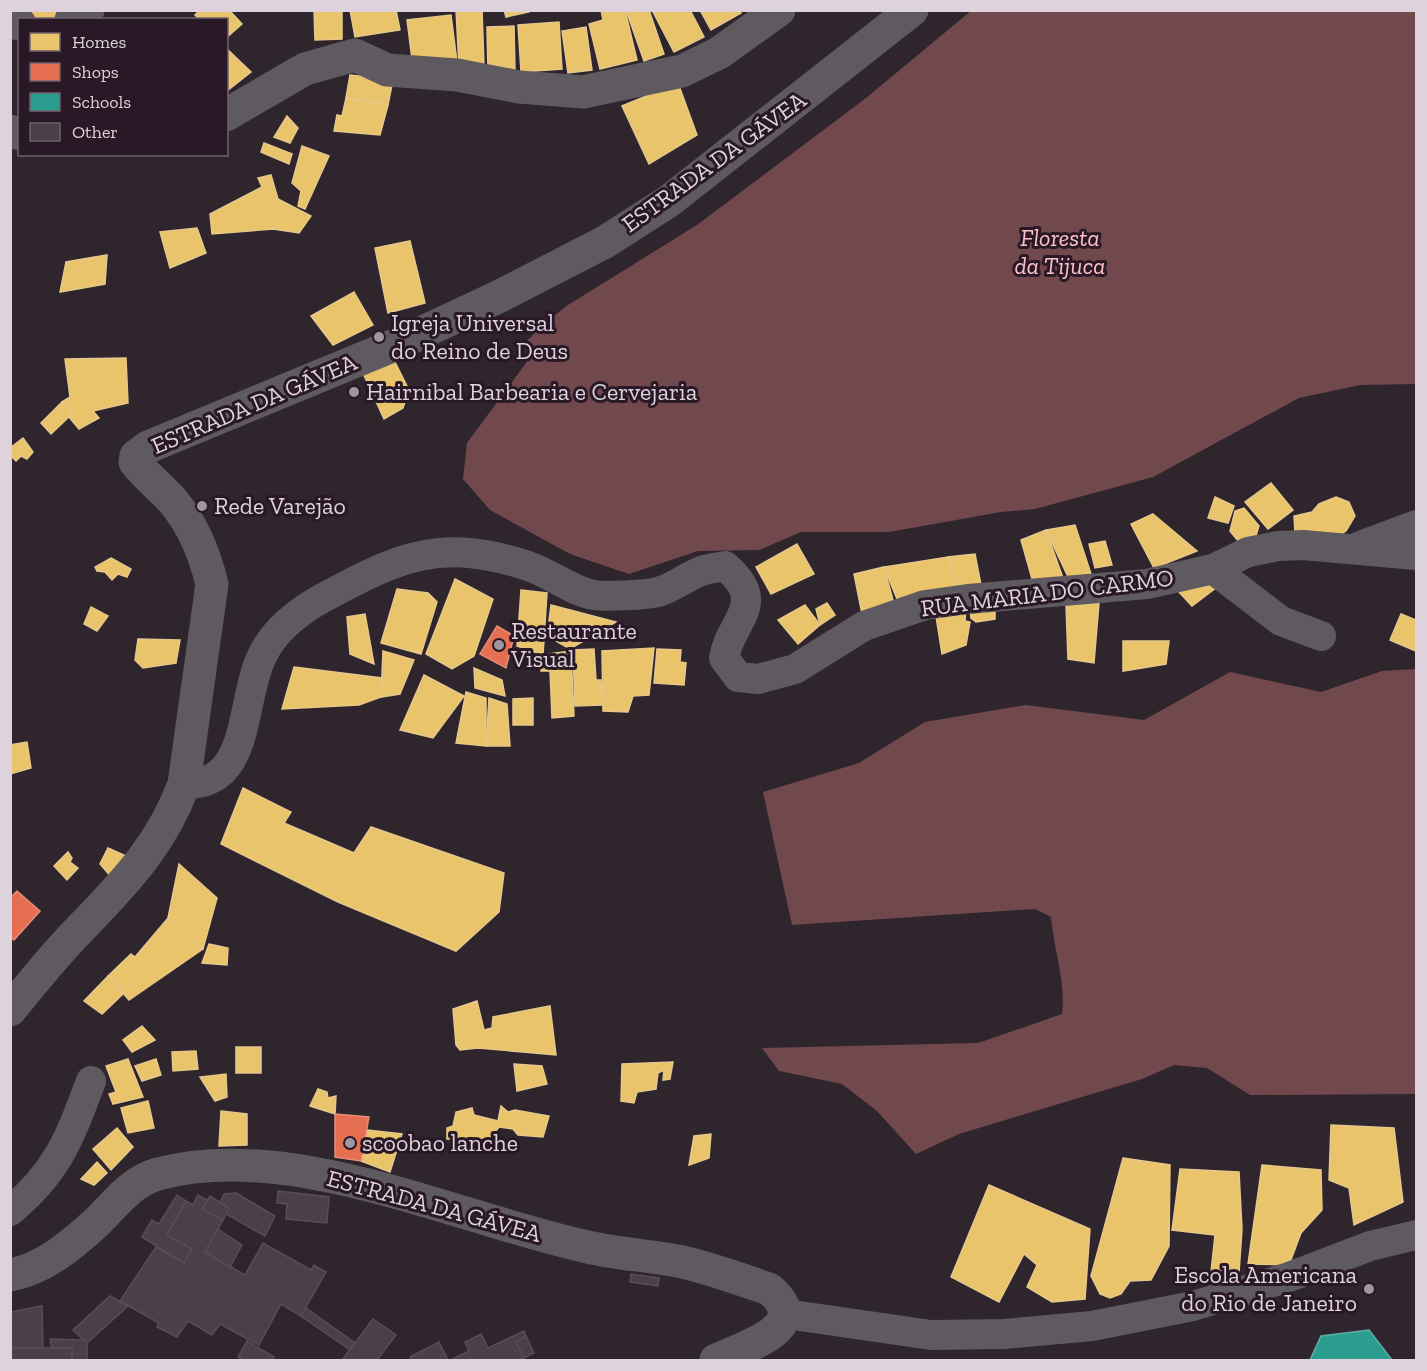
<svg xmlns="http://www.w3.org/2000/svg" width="1427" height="1371" viewBox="0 0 1427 1371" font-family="'Zilla Slab',serif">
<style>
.forest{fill:#71494d}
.homes{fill:#e9c46a;stroke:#e6c88c;stroke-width:1.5}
.shops{fill:#e76f51;stroke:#e48d7b;stroke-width:1.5}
.schools{fill:#2a9d8f;stroke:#60ada6;stroke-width:1.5}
.building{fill:#4b4047;stroke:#584e53;stroke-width:1.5}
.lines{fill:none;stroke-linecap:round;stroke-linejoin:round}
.minor{stroke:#5f5a60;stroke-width:30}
.tertiary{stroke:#5f5a60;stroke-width:33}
.poi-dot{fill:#a1959f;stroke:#291826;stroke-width:2}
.labels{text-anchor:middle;stroke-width:6;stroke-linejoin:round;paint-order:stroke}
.street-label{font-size:24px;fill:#ded2dc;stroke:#291826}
.park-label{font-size:24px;font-style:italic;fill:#fec0c4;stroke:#291826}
.poi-label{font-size:24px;fill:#ded2dc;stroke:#291826;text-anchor:start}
</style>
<rect width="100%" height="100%" fill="#2f252d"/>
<g class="forest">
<path d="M972,10L1416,11V384L1360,385L1299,398L1153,477L1035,509L1001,512L889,532H801L759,550L698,551L629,574L570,554L490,510L463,479L467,443L526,363L527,341L545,323L568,305L697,225L866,98Z"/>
<path d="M1416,669V1094L1250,1095L1207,1068L1174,1065L1142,1079L959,1134L916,1154L877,1111L842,1084L779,1071L762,1048L978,1043L1062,1014C1066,982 1054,950 1051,917L1035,909L792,925L763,792L859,763L925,722L1026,705L1144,720L1230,672L1321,692L1382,671Z"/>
</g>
<g class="homes">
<path d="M10,10H66L64,20H20Z"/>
<path d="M200,10H229L242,24L226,38V20H200L195,15Z"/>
<path d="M314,10H342V39L315,40Z"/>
<path d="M350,10H396L400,30L355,37Z"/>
<path d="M456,10H482L484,66L459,67Z"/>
<path d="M504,10H529V12L506,17Z"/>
<path d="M601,10H625L637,60L600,69L589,24L603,20Z"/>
<path d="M626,10H649L664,54L644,61Z"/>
<path d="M652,10H690L704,37L674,52Z"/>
<path d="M700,10H739L741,13L711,30Z"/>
<path d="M451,15L457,62L413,67L407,20Z"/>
<path d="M559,22L562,69L521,72L518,25Z"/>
<path d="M514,26L515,72H488L487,27Z"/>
<path d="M586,27L592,70L568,73L562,31Z"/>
<path d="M226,48L251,72L228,90L226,89Z"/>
<path d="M350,75L393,80L388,105L346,98Z"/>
<path d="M678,83L697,135L649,164L622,106Z"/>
<path d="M346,98L388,105L380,135L334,131L337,115L342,116Z"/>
<path d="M287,116L298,128L290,143L274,137Z"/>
<path d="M264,143L292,154L289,164L261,152Z"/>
<path d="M302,146L329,156L305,209L298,206L301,191L292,183Z"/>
<path d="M271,175L278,199L311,216L299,233L273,229L212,234L210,214L262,187L258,178Z"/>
<path d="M197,228L206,253L170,268L160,232Z"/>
<path d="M410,241L425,303L388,313L375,248Z"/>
<path d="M107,255L105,284L60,292L66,262Z"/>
<path d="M354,292L373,325L333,345L311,316Z"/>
<path d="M392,356L409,390L403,408L384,419L362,371Z"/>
<path d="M126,358L128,403L93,411L99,418L79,429L69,417L73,413L62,402L70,397L65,359Z"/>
<path d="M62,402L73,413L51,434L41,423Z"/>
<path d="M23,438L33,452L27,459L21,456L16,461L10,455V448Z"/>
<path d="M1271,483L1293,510L1268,529L1245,502Z"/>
<path d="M1215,497L1234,506L1228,523L1208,518Z"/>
<path d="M1336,497L1349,502L1355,516L1346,531L1333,539L1295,532L1294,516L1312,512L1319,504Z"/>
<path d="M1244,508L1259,526L1254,542H1239L1230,531L1235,511Z"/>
<path d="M1153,514L1197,551L1154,568L1131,524Z"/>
<path d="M1075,525L1092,577L1069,579L1046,530Z"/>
<path d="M1046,530L1064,581L1034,586L1021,540Z"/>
<path d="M1105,541L1112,565L1095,568L1089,544Z"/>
<path d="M797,544L814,574L771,594L756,567Z"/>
<path d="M975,554L982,590L959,594L948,557Z"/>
<path d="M948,557L959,594L897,599L884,567Z"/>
<path d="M111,558L131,569L127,577L118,574L112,580L105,572L97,571L95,567Z"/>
<path d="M884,567L893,600L862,614L854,574Z"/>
<path d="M1201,572L1216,588L1192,606L1178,591Z"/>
<path d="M455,579L493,599L474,656L452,669L426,654Z"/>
<path d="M397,589L428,593L437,602L421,654L381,643Z"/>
<path d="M521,590L547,593L543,655L517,646Z"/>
<path d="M827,603L835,615L820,625L816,609Z"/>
<path d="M1099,603L1094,663L1068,659L1066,605Z"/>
<path d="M551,605L616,622L570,649L547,636Z"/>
<path d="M805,605L820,625L798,644L778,620Z"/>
<path d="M91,607L108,616L97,631L84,624Z"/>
<path d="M966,609L965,621L970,622L966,645L942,654L935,610Z"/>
<path d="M970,610L995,611V619L976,622L971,618Z"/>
<path d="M365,614L374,664L350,654L347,617Z"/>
<path d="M1401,614L1416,620V651L1390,640Z"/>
<path d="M138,639L180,640L176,663L143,668L135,660Z"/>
<path d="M1123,641H1169L1166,664L1123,671Z"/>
<path d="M654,648L649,695L633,696L628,712L603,711L602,651Z"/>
<path d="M594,649L596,680H601L602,705L575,706L573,650Z"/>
<path d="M657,649L681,650L680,662L686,663L684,685L654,683Z"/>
<path d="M383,651L414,660L400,694L381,697Z"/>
<path d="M571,651L574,716L552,718L550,671H541L540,655Z"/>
<path d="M294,667L382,678L381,697L359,705L282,709Z"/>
<path d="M474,668L502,680L505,696L475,688Z"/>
<path d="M424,675L464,696L433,738L400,730Z"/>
<path d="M466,692L486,698V746L456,743Z"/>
<path d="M489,698L507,704L510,746H486Z"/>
<path d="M533,698V725H513V699Z"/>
<path d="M27,742L31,768L10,774V745Z"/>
<path d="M243,788L291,812L284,823L354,853L371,827L504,873L499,912L456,951L338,902L221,844Z"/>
<path d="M108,848L146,865L113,879L100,864Z"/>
<path d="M68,852L72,858L70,862L78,868L67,880L54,866Z"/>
<path d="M179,864L217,898L203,949L168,918Z"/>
<path d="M168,918L203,949L129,1000L108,976L131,954L135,957Z"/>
<path d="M209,944L228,948L227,965L202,963Z"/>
<path d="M108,976L123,994L102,1014L84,1001Z"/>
<path d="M477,1001L484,1030L492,1028L493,1017L550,1006L556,1055L478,1048L460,1050L456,1045L453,1009Z"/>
<path d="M142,1026L155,1040L132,1052L123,1040Z"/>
<rect x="236" y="1047" width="25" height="26"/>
<path d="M196,1051L198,1069L173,1071L172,1052Z"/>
<path d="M128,1059L143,1097L113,1104L109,1094L116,1092L106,1066Z"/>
<path d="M156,1059L161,1075L142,1081L135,1066Z"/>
<path d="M673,1062L670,1079L663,1080L664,1070L658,1073L656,1089L637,1092L634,1103L621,1101L622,1064Z"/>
<path d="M514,1064L542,1066L547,1084L517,1091Z"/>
<path d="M226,1074L227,1097L215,1101L200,1077Z"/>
<path d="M318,1089L327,1092L328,1098L336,1096L335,1114L310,1106Z"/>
<path d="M148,1101L154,1128L128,1133L121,1108Z"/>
<path d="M501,1106L508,1112L515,1110L549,1116L543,1137L518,1135L513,1129L499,1127L490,1138L447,1139V1128L453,1126L456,1112L472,1108L474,1115L498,1121Z"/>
<path d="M221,1111L247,1114V1145L219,1146Z"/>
<path d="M1331,1125L1394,1128L1403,1202L1354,1225L1349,1188L1329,1180Z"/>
<path d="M117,1128L133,1147L111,1170L93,1149Z"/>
<path d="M367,1130L402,1134L390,1172L361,1161Z"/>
<path d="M711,1134L709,1158L689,1165L694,1136Z"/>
<path d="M1123,1158L1170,1165L1169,1246L1151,1280L1130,1281L1121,1294L1110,1298L1100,1294L1091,1276Z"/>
<path d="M97,1162L107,1173L94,1185L81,1179Z"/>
<path d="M1262,1165L1321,1170L1322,1210L1301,1233L1289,1265L1248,1264Z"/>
<path d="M1180,1169L1239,1172L1242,1229L1239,1273L1211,1272L1215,1235L1172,1230Z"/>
<path d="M989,1185L1090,1229L1085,1299L1052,1302L1027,1287L1037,1265L1024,1254L999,1302L951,1277Z"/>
</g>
<g class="shops">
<path d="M497,626L514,636L506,668L480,654Z"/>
<path d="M17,891L40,911L14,940L10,937V898Z"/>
<path d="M335,1114L369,1117L361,1161L335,1157Z"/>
</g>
<path class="schools" d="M1369,1330L1392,1360H1310L1321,1336Z"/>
<g class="building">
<path d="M278,1191L329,1197L327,1223L286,1219L287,1204L277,1203Z"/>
<path d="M236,1193L275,1216L265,1236L226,1214L229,1208L220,1203L224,1194Z"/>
<path d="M177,1195L186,1201L167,1235L192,1249L184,1263L142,1237L152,1220L159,1224Z"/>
<path d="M198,1195L207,1200L202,1209L223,1220L205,1252L245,1275L263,1243L311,1270L314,1265L326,1272L301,1316L281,1304L259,1345L220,1324L212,1335L188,1321L177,1337L157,1327L159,1323L120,1301L156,1247L184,1263L192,1249L167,1235L186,1201L193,1205Z"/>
<path d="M210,1196L229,1208L223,1220L202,1209Z"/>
<path d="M218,1229L242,1245L230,1267L205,1252Z"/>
<path d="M631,1274L659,1278L658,1286L630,1282Z"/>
<path d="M110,1296L128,1306L87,1343L73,1330Z"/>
<path d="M42,1306L43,1348H10V1312Z"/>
<path d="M306,1308L355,1343L350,1350L301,1316Z"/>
<path d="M373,1319L396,1335L377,1360H342Z"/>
<path d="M524,1331L526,1336L516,1342L524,1358L519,1360H451L469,1351L465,1342L481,1334L488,1348Z"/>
<path d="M526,1336L534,1353L524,1358L516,1342Z"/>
<path d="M50,1339L83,1340L87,1343V1360H72V1348H52Z"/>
<path d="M247,1341L274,1357L272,1360H243L238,1357Z"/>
<path d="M439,1342L448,1360H412L410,1357Z"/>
<rect x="10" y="1348" width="62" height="12"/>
</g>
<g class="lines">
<g class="minor">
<path d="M1360,546L1416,525"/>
<path d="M1213,569L1281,621L1321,636"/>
<path d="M184,784C253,786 239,700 263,654C275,630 298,612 321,599C398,557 440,537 528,566C550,573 571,591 594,595C606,597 646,595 658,592C672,588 685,578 699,572C707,568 717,568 725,566C770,604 730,620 724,658L738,677L758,679L795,669L864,626L925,605L968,599L1147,584L1213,569L1248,552L1278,546L1303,545L1416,555"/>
<path d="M10,1211C58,1172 70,1137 91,1081"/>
<path d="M786,1314L931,1335L1004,1334L1092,1326L1193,1306L1289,1277L1370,1246L1416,1235"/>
</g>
<g class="tertiary">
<path d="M71,20L88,10"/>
<path d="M10,22L20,24"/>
<path d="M226,115L305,69L355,55L387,70L457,75L519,87L583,92L682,71L719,53L779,10"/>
<path d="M10,131L20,134"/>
<path d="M10,1010C33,982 55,954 80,929C125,882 161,846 184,784L212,584C204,552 193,525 172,500C160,487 146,476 135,462L136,456L148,447L402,342L500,296L605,242L669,201L912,10"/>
<path d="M10,1275C44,1269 73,1244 98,1221C116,1203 132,1181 158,1174C292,1138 460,1220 592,1248C624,1255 658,1256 691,1264C717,1271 743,1280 769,1289C815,1327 746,1346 716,1360"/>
</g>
</g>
<g class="poi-dot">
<circle cx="379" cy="337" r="6"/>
<circle cx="354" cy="392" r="6"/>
<circle cx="202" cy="506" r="6"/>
<circle cx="499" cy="645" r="6"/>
<circle cx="350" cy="1143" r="6"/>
<circle cx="1369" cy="1289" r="6"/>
</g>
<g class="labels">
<g class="street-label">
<text transform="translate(714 162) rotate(-36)" y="8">ESTRADA DA GÁVEA</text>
<text transform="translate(254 404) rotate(-23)" y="8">ESTRADA DA GÁVEA</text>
<text transform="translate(1047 593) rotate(-7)" y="8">RUA MARIA DO CARMO</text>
<text transform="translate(434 1206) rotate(15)" y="8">ESTRADA DA GÁVEA</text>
</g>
<g class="park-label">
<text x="1060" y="246">Floresta<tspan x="1060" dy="28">da Tijuca</tspan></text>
</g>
<g class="poi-label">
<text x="391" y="331">Igreja Universal<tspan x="391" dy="28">do Reino de Deus</tspan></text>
<text x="366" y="400">Hairnibal Barbearia e Cervejaria</text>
<text x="214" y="514">Rede Varejão</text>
<text x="511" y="639">Restaurante<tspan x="511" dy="28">Visual</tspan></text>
<text x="362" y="1151">scoobao lanche</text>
<text x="1357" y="1283" text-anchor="end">Escola Americana<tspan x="1357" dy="28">do Rio de Janeiro</tspan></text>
</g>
</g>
<rect width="1427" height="1371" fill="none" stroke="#ded2dc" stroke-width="24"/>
<rect x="18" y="18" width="210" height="138" fill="#291826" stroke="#71626f" stroke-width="1.5"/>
<rect x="30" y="33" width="30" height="18" fill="#e9c46a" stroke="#71626f" stroke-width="1.5"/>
<text x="72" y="48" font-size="18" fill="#ded2dc">Homes</text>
<rect x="30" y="63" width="30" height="18" fill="#e76f51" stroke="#71626f" stroke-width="1.5"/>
<text x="72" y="78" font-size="18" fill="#ded2dc">Shops</text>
<rect x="30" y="93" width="30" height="18" fill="#2a9d8f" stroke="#71626f" stroke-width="1.5"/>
<text x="72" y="108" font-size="18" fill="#ded2dc">Schools</text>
<rect x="30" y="123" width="30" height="18" fill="#4b4047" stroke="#71626f" stroke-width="1.5"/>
<text x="72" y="138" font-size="18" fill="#ded2dc">Other</text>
</svg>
